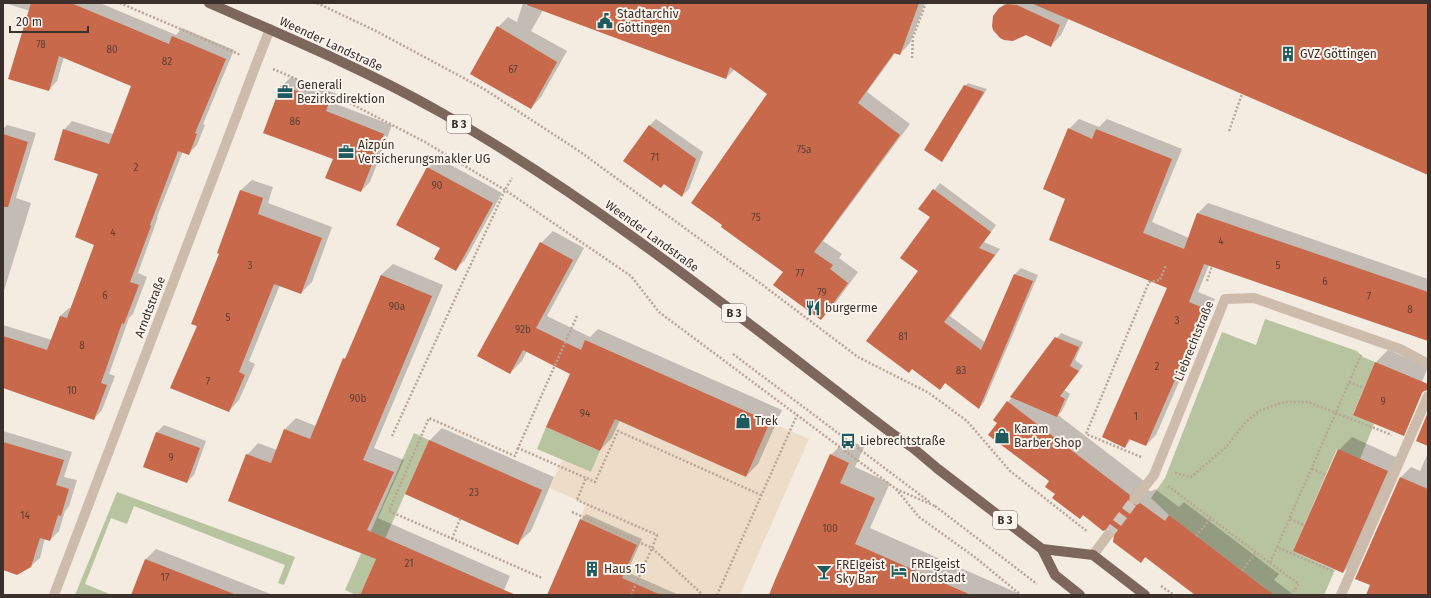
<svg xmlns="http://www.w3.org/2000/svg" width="1431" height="598" viewBox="0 0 1431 598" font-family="'Fira Sans',sans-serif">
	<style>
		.green { fill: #b8c4a0 }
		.plaza { fill: #ecdcc8 }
		.shadow { fill: #0003 }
		.building { fill: #c8694b }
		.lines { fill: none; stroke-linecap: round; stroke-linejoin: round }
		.minor-tunnel { stroke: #cfc6bd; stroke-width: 10; stroke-dasharray: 10 5; stroke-linecap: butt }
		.path { stroke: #b9a596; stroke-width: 2.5; stroke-dasharray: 2 2; stroke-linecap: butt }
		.minor { stroke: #cdbbac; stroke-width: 10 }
		.primary { stroke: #7d675c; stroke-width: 10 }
		.labels { text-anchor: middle; stroke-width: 4; stroke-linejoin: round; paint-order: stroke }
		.number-label { font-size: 10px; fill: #5e3e33 }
		.shield { fill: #fbf5ee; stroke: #756b66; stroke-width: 1 }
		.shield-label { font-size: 11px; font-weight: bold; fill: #3b302b }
		.poi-label { font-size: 12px; fill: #3b302b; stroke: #fbf5ee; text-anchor: start }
		.street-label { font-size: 12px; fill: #3b302b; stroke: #fbf5ee }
	</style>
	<rect width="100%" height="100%" fill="#f4ebe1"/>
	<g class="green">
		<polygon points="1265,319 1357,351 1363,357 1375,362 1353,414 1374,424 1360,459 1337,449 1293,551 1335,570 1324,595 1261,595 1265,588 1169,515 1151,498 1165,478 1222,332 1256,345"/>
		<polygon points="546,427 600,451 591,472 537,449"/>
		<polygon points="414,433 429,440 360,595 356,595 345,590"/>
		<polygon points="117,492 295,557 284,585 278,583 285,565 134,506 127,524 111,518 85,584 112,595 75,595"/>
	</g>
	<polygon class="plaza" points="615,419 746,477 770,422 809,439 740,595 615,595 637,545 580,519 586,504 550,488 562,460 591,472"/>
	<g class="shadow">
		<polygon points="5,3 100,3 176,35 182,28 234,50 203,124 205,125 197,145 188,154 183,151 157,217 158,217 138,273 147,277 133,314 129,318 109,374 115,376 102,410 94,419 3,384 3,325 52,340 60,316 69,308 71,308 95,244 99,173 64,130 72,121 113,134 132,86 64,57 57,81 49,90 30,11"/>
		<polygon points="523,3 925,3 910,43 900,54 896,52 867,92 910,124 823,241 842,254 839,258 858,272 831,309 821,319 784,272 768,93 735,69 726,78 543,10 531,31 567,51 541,97 531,108 498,27 508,17 517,22"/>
		<polygon points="1005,3 1428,3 1428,174 1069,18 1061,35 1051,45 999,9"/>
		<polygon points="291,77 337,94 333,103 392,125 370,182 361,191 282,86"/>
		<polygon points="968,83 987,89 945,157 942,160 965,86"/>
		<polygon points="656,119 703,152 689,189 682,196 649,126"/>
		<polygon points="1079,119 1099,127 1107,119 1182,149 1152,222 1189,238 1198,213 1208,203 1428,279 1428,339 1209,265 1198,292 1215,299 1156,435 1146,445 1132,439 1125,446 1169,287 1066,199 1069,129"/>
		<polygon points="7,125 36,133 16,198 31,203 3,294 3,129"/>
		<polygon points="438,158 502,193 465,260 455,270 441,248 428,168"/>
		<polygon points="252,180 273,187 268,203 332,227 312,282 301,293 280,285 249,361 255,364 239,400 229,411 199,325 220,253 241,190"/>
		<polygon points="940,183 996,225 984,242 1000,249 950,316 986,343 1015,274 1021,268 1038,275 984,402 979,408 946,382 940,388 919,271 931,217 920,208"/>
		<polygon points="553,231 584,248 547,316 590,337 598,329 782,410 758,464 746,476 620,420 612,438 600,450 571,373 527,351 522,361 510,373 541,243"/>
		<polygon points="393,264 443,285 374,448 404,460 378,518 510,576 502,595 362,595 378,558 247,455 258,443 277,450 285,429 296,418 316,426 344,359 348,355 381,275"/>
		<polygon points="1061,333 1083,342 1075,360 1083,366 1064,390 1070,394 1062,411 1058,415 1144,481 1145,490 1152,491 1155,489 1179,507 1184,502 1279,574 1274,580 1294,595 1196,595 1146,557 1141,561 1116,535 1112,529 1084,514 1056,494 1050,481 998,423 1008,402"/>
		<polygon points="1388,350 1428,367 1407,419 1376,362"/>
		<polygon points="164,425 206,441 194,475 187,482 144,466 157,432"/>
		<polygon points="442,428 554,477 531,531 518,543 406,494 430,440"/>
		<polygon points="3,431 72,452 64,477 77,480 69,506 65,511 59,531 50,540 45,538 40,558 31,566 3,569"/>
		<polygon points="1352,437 1400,459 1356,560 1343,572 1339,450"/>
		<polygon points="847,439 864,447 855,467 890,483 870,528 1022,595 769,595 831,455"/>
		<polygon points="1428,453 1428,595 1367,595 1371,585 1357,578 1401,477 1411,467 1420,471"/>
		<polygon points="586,514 642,539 627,572 679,595 548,595 581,520"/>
		<polygon points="156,549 273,595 132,595 146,559"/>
	</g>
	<g class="building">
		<polygon points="31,3 71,3 169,44 172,36 226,59 195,133 197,134 189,155 178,151 150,225 151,226 130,282 139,285 124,324 122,323 101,383 107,385 94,420 3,388 3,336 47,350 60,316 67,318 94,245 75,237 98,174 54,160 63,129 109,144 131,86 59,56 49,91 8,79"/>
		<polygon points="528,3 919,3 900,55 894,53 858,103 900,135 814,252 833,265 830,269 848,283 821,320 773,285 783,272 721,227 722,225 691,203 767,94 730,67 726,79 527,5"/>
		<polygon points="1031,3 1428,3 1428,175 1242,94"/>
		<polygon points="1007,4 1017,5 1060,25 1051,47 1026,35 1013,41 1004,40 1000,38 993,30 992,26 993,16 999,8"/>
		<polygon points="497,26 557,62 531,109 470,74"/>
		<polygon points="281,85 329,103 326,111 384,134 361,192 325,178 333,159 263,133"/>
		<polygon points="964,85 984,92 942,162 924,150"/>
		<polygon points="649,125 696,159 682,197 664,184 661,188 623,161"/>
		<polygon points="1068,128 1092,139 1096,129 1172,159 1143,233 1184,249 1197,213 1428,292 1428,341 1204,264 1189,302 1206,309 1146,446 1129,439 1125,448 1102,437 1167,288 1049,240 1065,199 1043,189"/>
		<polygon points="3,134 28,142 8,207 3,207"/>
		<polygon points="427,167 493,203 456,271 434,259 440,248 396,225"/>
		<polygon points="933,189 991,232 979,248 995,255 944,322 981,350 1014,274 1033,281 979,409 945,383 940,390 912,369 909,373 866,341 918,271 900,258 930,217 918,209"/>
		<polygon points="240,190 263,198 258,214 322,238 301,294 274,284 239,372 245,375 229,412 170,388 197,326 191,324 219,254 217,253"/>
		<polygon points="540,242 573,260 536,328 581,350 585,340 770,422 746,477 615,419 600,451 546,427 570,374 523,350 510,374 477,356"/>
		<polygon points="381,275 432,296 363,460 394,472 367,530 516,595 360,595 376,559 228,501 246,454 271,463 284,429 310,439 343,358 345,359"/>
		<polygon points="1055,337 1079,347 1070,366 1079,371 1060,396 1065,399 1057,417 1010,397"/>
		<polygon points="1375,362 1428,384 1428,390 1424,391 1422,393 1404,436 1353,415"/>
		<polygon points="1007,401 1130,495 1129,501 1131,504 1137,505 1140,503 1165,521 1169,515 1274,595 1195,595 1145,557 1141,563 1113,542 1114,535 1112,530 1108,529 1103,531 1083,515 1080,519 1052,498 1055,494 1045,487 1049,481 988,435 997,423 993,420"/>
		<polygon points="1428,412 1428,446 1416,441"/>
		<polygon points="156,432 200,448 187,483 143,467"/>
		<polygon points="429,440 542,490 518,545 405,494"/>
		<polygon points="3,442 64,460 56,485 69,489 61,516 58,515 50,541 40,538 31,567 17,575 3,570"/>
		<polygon points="1338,449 1388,471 1343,573 1293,551"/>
		<polygon points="830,454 849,463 840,483 875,498 855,544 971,595 769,595 775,580"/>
		<polygon points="1400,477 1428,489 1428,595 1366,595 1370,585 1355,579"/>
		<polygon points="580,519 637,545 622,578 661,595 547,595"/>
		<polygon points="145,559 234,594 234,595 131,595"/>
	</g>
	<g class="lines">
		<polyline class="minor-tunnel" points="1108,535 1135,499"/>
		<g class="path">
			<polyline points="120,3 241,55"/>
			<polyline points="317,3 376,31 484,89 579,151 756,280 858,357 929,393 967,421 1010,471 1088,532"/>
			<polyline points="912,58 913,37 926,3"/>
			<polyline points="273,69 338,97 425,142 505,190 631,276 659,312 896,489 935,506"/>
			<polyline points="1229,131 1242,94"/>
			<polyline points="1207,281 1212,266"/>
			<polyline points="577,316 518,448 586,478 577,500"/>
			<polyline points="733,354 931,503"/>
			<polyline points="1349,382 1364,388"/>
			<polyline points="392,436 505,190 512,178"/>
			<polyline points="518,448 515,456 429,418 389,511 542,578"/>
			<polyline points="1141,457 1086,434 1149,282 1160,280 1166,265"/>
			<polyline points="1312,469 1326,475"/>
			<polyline points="1175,473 1191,477 1227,446 1245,423 1259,411 1284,402 1308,402 1392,435"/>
			<polyline points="587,478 595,482 618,431 761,495"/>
			<polyline points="1168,486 1270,563 1277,547"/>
			<polyline points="896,489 919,517 976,558 1021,595"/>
			<polyline points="935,506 1037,584"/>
			<polyline points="572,512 652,548 657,535 577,500"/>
			<polyline points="1290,519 1304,525"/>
			<polyline points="1196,536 1211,518"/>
			<polyline points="452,539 460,519"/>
			<polyline points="1270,563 1299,584 1291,595"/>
			<polyline points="1242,571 1256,552"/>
			<polyline points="1332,571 1277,547 1361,355"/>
			<polyline points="1161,586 1174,595"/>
			<polyline points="631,595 652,548 703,595"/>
			<polyline points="717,595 797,415"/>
		</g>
		<g class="minor">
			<polyline points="1135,499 1154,475 1225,299 1254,298 1400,349 1428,364"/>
			<polyline points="1093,555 1108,535"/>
			<polyline points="54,595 257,62 270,29"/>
			<polyline points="1341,595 1428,396"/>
		</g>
		<g class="primary">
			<path d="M 209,3 C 287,37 366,70 440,112 C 601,203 744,321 890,432 L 913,448 L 938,469 L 1042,549 L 1055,575 L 1080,595"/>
			<polyline points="1042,549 1093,555 1145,595"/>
		</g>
	</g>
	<defs>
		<symbol id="civic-bare" viewBox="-9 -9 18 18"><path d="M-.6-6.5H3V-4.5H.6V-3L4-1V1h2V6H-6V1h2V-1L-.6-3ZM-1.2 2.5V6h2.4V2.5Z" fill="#1f5a5e" stroke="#fbf5ee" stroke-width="2.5" paint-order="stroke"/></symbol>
		<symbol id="building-bare" viewBox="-9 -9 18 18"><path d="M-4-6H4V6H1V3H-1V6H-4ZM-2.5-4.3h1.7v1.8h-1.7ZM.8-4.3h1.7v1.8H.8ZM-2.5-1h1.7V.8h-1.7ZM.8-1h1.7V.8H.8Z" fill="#1f5a5e" stroke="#fbf5ee" stroke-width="2.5" paint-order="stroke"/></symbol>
		<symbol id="office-bare" viewBox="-9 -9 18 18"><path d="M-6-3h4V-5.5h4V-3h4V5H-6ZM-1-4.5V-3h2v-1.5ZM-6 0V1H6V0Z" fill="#1f5a5e" stroke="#fbf5ee" stroke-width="2.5" paint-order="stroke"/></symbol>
		<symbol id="restaurant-bare" viewBox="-9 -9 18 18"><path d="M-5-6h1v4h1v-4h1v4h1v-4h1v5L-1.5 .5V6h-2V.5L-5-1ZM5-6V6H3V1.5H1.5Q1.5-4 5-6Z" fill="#1f5a5e" stroke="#fbf5ee" stroke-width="2.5" paint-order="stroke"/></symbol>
		<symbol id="shop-bare" viewBox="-9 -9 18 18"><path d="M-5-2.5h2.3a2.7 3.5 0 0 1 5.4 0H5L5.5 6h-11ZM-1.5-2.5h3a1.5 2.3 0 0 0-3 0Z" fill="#1f5a5e" stroke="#fbf5ee" stroke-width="2.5" paint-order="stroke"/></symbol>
		<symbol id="bus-bare" viewBox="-9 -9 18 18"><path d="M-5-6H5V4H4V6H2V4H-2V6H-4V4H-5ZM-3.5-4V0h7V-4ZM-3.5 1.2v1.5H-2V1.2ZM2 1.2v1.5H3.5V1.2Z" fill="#1f5a5e" stroke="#fbf5ee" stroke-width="2.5" paint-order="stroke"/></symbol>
		<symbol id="hotel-bare" viewBox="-9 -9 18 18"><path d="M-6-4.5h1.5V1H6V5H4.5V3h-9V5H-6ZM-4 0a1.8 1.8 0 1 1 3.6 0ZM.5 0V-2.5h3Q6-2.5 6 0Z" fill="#1f5a5e" stroke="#fbf5ee" stroke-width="2.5" paint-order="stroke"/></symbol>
		<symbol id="bar-bare" viewBox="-9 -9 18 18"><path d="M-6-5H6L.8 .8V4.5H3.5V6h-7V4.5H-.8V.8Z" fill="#1f5a5e" stroke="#fbf5ee" stroke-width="2.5" paint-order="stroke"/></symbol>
	</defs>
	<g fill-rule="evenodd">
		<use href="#civic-bare" x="594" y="10" width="22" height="22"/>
		<use href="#building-bare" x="1277" y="43" width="22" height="22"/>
		<use href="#office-bare" x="274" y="81" width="22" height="22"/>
		<use href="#office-bare" x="335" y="141" width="22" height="22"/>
		<use href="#restaurant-bare" x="802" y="297" width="22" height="22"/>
		<use href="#shop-bare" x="732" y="410" width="22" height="22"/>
		<use href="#shop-bare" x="991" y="425" width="22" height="22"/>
		<use href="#bus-bare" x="837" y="430" width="22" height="22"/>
		<use href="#building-bare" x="581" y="558" width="22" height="22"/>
		<use href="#hotel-bare" x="888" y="560" width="22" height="22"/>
		<use href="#bar-bare" x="813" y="561" width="22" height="22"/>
	</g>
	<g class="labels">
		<g class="number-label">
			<text x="41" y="48">78</text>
			<text x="112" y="53">80</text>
			<text x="167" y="65">82</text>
			<text x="513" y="73">67</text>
			<text x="295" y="125">86</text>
			<text x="804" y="153">75a</text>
			<text x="655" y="161">71</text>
			<text x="136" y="171">2</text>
			<text x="437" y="189">90</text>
			<text x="756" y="221">75</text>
			<text x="113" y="236">4</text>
			<text x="1221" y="245">4</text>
			<text x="250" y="269">3</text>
			<text x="1278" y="269">5</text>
			<text x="800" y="277">77</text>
			<text x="1325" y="285">6</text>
			<text x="822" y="296">79</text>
			<text x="105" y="299">6</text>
			<text x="1369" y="300">7</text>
			<text x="397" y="310">90a</text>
			<text x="1410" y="313">8</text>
			<text x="228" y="321">5</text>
			<text x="1177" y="324">3</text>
			<text x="523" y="333">92b</text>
			<text x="903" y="340">81</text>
			<text x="82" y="349">8</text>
			<text x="1157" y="370">2</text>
			<text x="961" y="374">83</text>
			<text x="208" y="385">7</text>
			<text x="72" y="394">10</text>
			<text x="358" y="402">90b</text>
			<text x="1383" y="405">9</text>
			<text x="585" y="417">94</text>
			<text x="1136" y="420">1</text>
			<text x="171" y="461">9</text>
			<text x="474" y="496">23</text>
			<text x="25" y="519">14</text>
			<text x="830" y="532">100</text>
			<text x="409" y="567">21</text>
			<text x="165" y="581">17</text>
		</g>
		<g class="shield">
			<rect x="447" y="115" width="24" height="18" rx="3"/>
			<rect x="722" y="304" width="24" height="18" rx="3"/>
			<rect x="993" y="511" width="24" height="18" rx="3"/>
		</g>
		<g class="shield-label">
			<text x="459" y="128">B 3</text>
			<text x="734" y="317">B 3</text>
			<text x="1005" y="524">B 3</text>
		</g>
		<g class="poi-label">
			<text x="617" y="18">Stadtarchiv<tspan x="617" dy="14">Göttingen</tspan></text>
			<text x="1300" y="58">GVZ Göttingen</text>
			<text x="297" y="89">Generali<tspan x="297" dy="14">Bezirksdirektion</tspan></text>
			<text x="358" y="149">Aizpún<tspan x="358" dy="14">Versicherungsmakler UG</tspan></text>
			<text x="825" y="312">burgerme</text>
			<text x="755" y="425">Trek</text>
			<text x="1014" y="433">Karam<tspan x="1014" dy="14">Barber Shop</tspan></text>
			<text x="860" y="445">Liebrechtstraße</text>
			<text x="911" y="568">FREIgeist<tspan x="911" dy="14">Nordstadt</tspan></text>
			<text x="836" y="569">FREIgeist<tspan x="836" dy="14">Sky Bar</tspan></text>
			<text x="604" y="573">Haus 15</text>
		</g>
		<g class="street-label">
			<text transform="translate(331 44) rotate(25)" y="4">Weender Landstraße</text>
			<text transform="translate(652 236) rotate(36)" y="4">Weender Landstraße</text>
			<text transform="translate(150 307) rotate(-69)" y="4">Arndtstraße</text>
			<text transform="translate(1194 341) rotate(-68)" y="4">Liebrechtstraße</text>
		</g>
	</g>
	<rect width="1431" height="598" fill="none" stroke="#3b302b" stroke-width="8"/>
	<path d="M10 26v6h78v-6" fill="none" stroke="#3b302b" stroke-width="2"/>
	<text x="16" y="26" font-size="12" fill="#3b302b" stroke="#fbf5ee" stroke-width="3" paint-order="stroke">20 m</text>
</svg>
